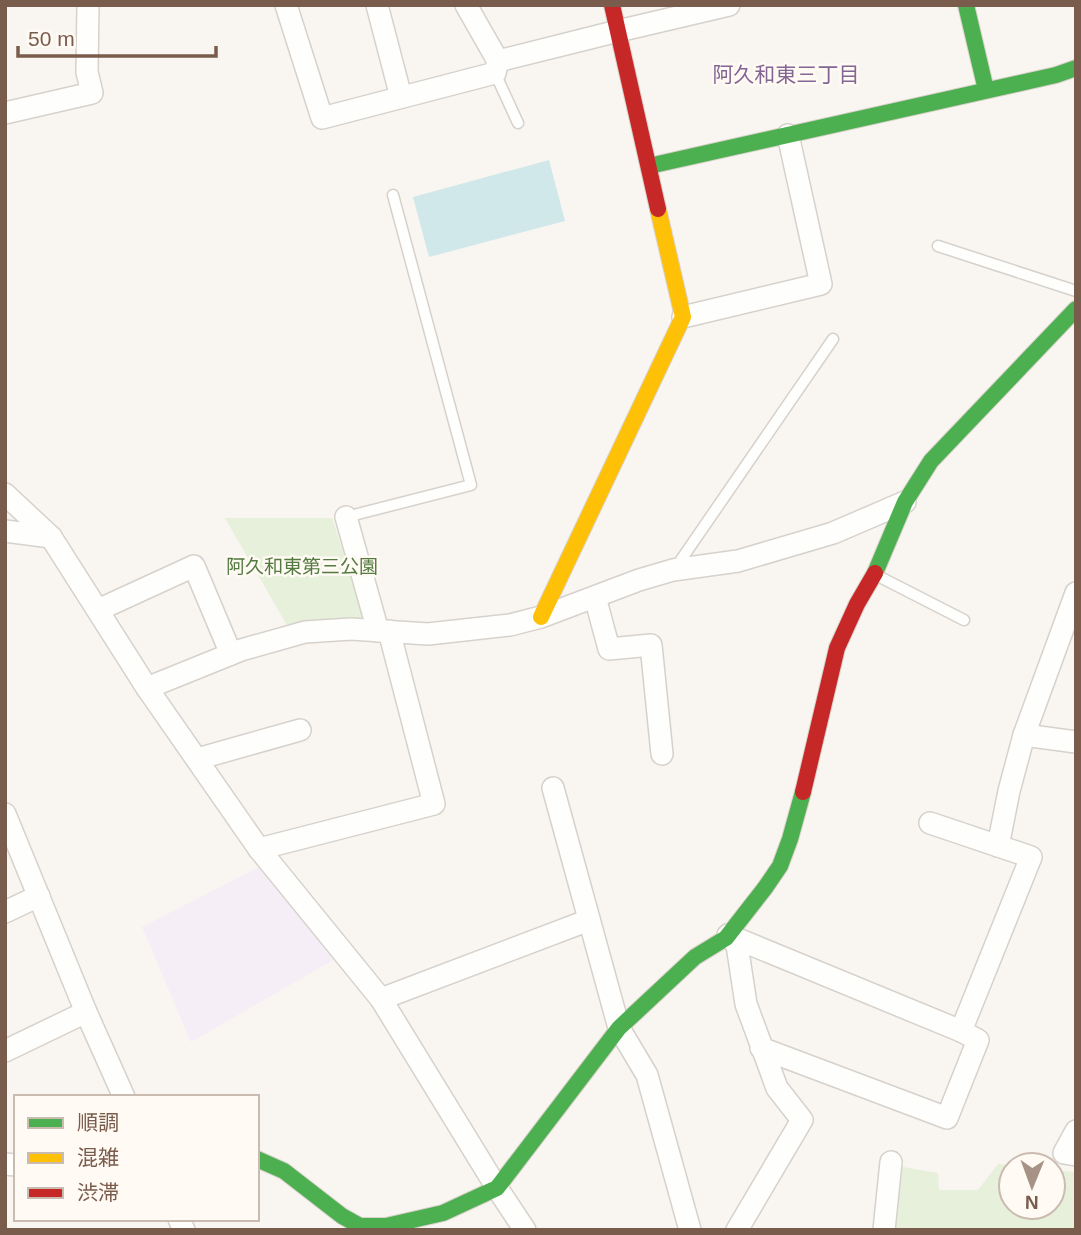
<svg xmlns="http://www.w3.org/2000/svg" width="1081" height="1235" viewBox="0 0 1081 1235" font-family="Arial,'Noto Sans JP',sans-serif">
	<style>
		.education { fill: #f6eef6 }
		.green { fill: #e7f0db }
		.water { fill: #d0e8ea }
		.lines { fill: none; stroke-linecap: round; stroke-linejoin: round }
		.lane-casing { stroke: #d7d1cb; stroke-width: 13 }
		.street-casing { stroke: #d7d1cb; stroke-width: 24 }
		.fast-casing { stroke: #d9d2cb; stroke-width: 18 }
		.slow-casing { stroke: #d9d2cb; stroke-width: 18 }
		.jam-casing { stroke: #d9d2cb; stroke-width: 18 }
		.lane { stroke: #fefefd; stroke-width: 10 }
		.street { stroke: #fefefd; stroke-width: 21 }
		.fast { stroke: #4caf50; stroke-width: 16 }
		.slow { stroke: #ffc107; stroke-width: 16 }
		.jam { stroke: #c62828; stroke-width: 16 }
		.labels { text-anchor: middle; stroke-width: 5; stroke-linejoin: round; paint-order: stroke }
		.park-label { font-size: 19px; fill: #537a41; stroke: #fffaf3 }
		.neighbourhood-label { font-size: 21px; fill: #846695; stroke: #fffaf3 }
	</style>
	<rect width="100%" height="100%" fill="#f9f5f0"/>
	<polygon class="education" points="263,865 337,958 191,1042 142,927"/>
	<g class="green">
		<polygon points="225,518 332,518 366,620 288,627"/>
		<polygon points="998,1164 1011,1165 1011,1207 1053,1207 1053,1170 1076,1172 1076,1230 890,1230 897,1166 938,1173 939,1190 978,1190"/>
	</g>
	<polygon class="water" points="549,160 565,221 429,257 413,197"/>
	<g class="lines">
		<defs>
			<g id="lane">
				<polyline points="495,73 518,123"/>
				<polyline points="938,246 1076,291"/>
				<polyline points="346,517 471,485 393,195"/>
				<polyline points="674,570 833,339"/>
				<polyline points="876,575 964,620"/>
			</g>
			<g id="street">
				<polyline points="286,5 322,118 495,73 498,61 618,31 729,5"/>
				<polyline points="377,5 401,97"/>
				<polyline points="466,5 498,61"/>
				<polyline points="5,113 92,93 87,72 88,5"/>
				<polyline points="683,317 821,284 788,135"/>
				<polyline points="5,494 51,537 147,688 259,849 381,999 497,1188 525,1230"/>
				<polyline points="346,517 378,631"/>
				<polyline points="5,531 51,537"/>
				<polyline points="595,597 609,649 651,645 662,754"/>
				<polyline points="98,610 194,566 231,654"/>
				<polyline points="147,688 241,650 305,632 351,629 428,634 510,625 541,617 639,580 673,570 738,561 833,533 905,502"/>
				<polyline points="1024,735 1076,742"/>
				<polyline points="197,759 300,730"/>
				<polyline points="553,788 619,1028 647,1075 690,1230"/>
				<polyline points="5,814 86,1012 124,1097"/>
				<polyline points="930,823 1031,857 961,1031"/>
				<polyline points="998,846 1009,791 1024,735 1076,593"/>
				<polyline points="259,849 434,804 389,631"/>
				<polyline points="5,912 39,896"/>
				<polyline points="381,999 589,920"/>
				<polyline points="5,1051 86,1012"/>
				<polyline points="1076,1131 1064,1153 1076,1155"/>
				<polyline points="5,1164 16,1165"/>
				<polyline points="179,1219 184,1230"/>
				<polyline points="737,1230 802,1120 777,1088 746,1004 737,945 728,935 961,1031 978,1040 947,1118 761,1048"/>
				<polyline points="884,1230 891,1162"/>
			</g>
			<g id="fast">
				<polyline points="966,5 986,90"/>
				<polyline points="649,166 1056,75 1076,68"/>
				<polyline points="875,573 905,502 931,461 1076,309"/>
				<polyline points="257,1159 284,1171 342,1216 360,1226 386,1226 443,1213 497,1188 619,1028 695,957 726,938 765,888 780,866 790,839 803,792"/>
			</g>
			<polyline id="slow" points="541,617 683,317 658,209"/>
			<g id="jam">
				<polyline points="612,5 658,209"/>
				<polyline points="803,792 837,648 857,604 875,573"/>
			</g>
		</defs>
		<use href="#lane" class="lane-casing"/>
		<use href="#street" class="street-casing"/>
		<use href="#fast" class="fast-casing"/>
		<use href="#slow" class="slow-casing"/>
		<use href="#jam" class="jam-casing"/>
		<use href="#lane" class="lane"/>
		<use href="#street" class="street"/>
		<use href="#fast" class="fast"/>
		<use href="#slow" class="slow"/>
		<use href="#jam" class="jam"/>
	</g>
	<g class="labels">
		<g class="park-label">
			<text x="302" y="573">阿久和東第三公園</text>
		</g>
		<g class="neighbourhood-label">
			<text x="786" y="82">阿久和東三丁目</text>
		</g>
	</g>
	<rect width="1081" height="1235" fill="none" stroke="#7a5c4d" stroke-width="14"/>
	<rect x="14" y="1095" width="245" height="126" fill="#fffaf3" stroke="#cabbb1" stroke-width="2"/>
	<rect x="28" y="1118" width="35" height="10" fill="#4caf50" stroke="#cabbb1" stroke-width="2"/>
	<text x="77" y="1130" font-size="21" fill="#7a5c4d">順調</text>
	<rect x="28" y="1153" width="35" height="10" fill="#ffc107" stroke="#cabbb1" stroke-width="2"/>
	<text x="77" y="1165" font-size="21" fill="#7a5c4d">混雑</text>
	<rect x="28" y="1188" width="35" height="10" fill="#c62828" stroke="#cabbb1" stroke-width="2"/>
	<text x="77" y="1200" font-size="21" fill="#7a5c4d">渋滞</text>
	<g transform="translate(1032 1186) rotate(181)"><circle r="33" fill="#fffaf3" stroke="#cabbb1" stroke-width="2"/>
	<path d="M0-5L12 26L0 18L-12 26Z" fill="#a69286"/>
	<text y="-10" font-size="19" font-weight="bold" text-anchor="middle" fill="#7a5c4d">N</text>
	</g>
	<path d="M18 46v10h198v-10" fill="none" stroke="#7a5c4d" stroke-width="3.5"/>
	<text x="28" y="46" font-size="21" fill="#7a5c4d" stroke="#fffaf3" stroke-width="5" paint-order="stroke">50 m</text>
</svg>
